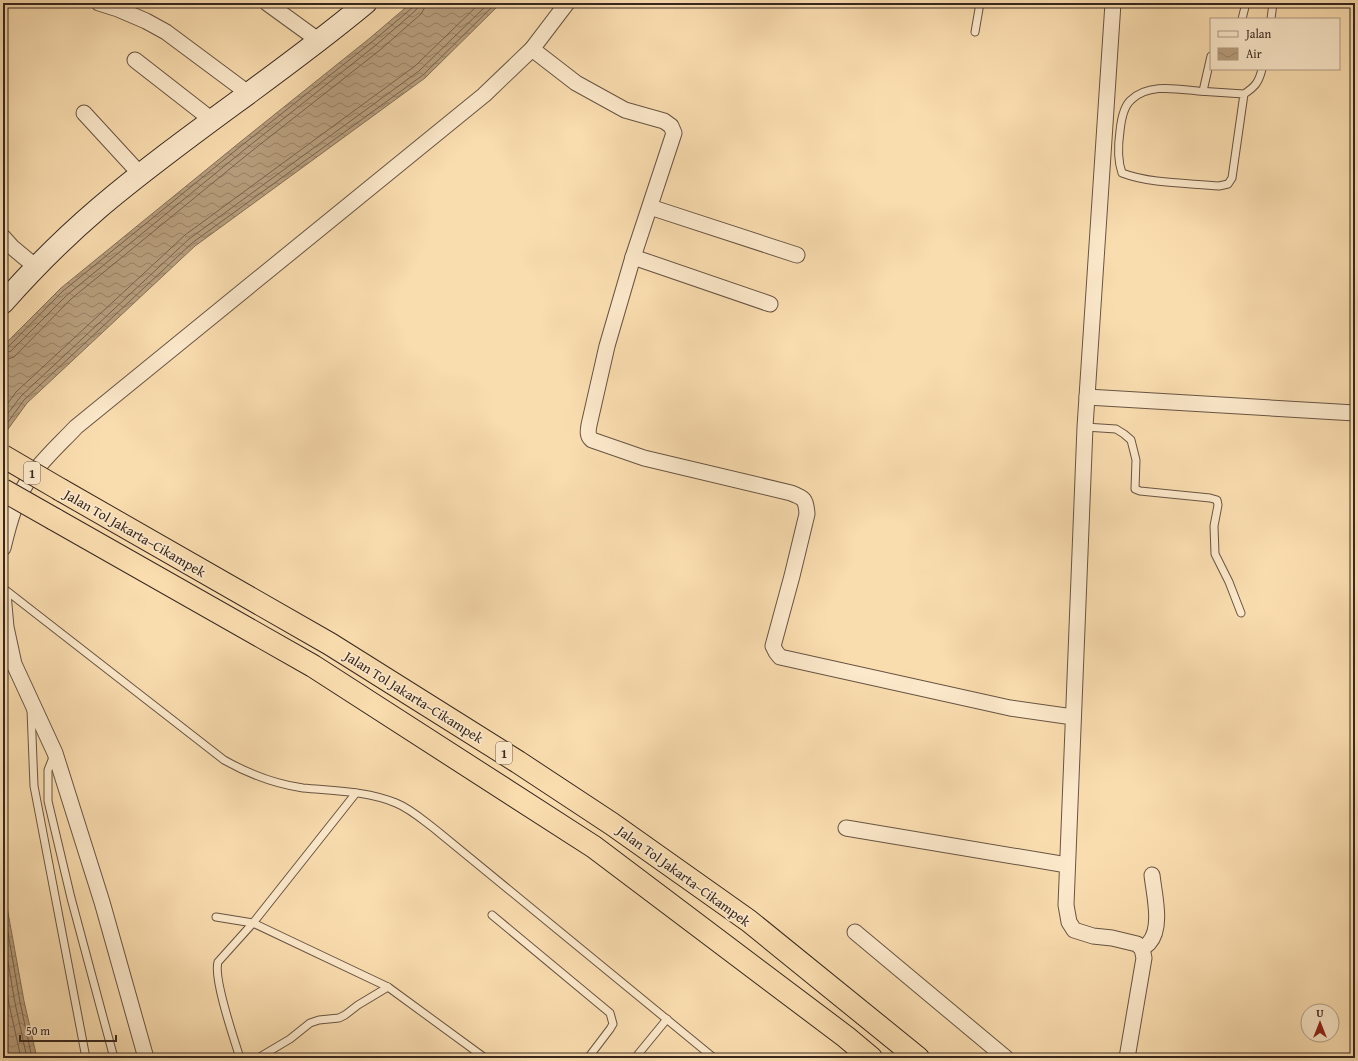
<svg xmlns="http://www.w3.org/2000/svg" width="1358" height="1061" viewBox="0 0 1358 1061" font-family="'Gentium Book Plus',serif">
	<style>
		.water { fill: url(#water-waves); stroke: #856f58 }
		.lines { fill: none; stroke-linecap: round; stroke-linejoin: round }
		.shore { stroke: #78634e; stroke-width: 1 }
		.lane-casing { stroke: #685443; stroke-width: 9 }
		.street-casing { stroke: #685443; stroke-width: 17 }
		.secondary-casing { stroke: #38271f; stroke-width: 23 }
		.highway-casing { stroke: #38271f; stroke-width: 24 }
		.lane { stroke: #fce9cb; stroke-width: 7 }
		.street { stroke: #fce9cb; stroke-width: 15 }
		.secondary { stroke: #fce9cb; stroke-width: 21 }
		.highway { stroke: #faddaf; stroke-width: 22 }
		.highway-bridge-casing { stroke: #38271f; stroke-width: 24; stroke-linecap: butt }
		.highway-bridge { stroke: #faddaf; stroke-width: 22 }
		.labels { text-anchor: middle; stroke-width: 3.5; stroke-linejoin: round; paint-order: stroke }
		.shield { fill: #fce9cb; stroke: #736153; stroke-width: 1 }
		.shield-label { font-size: 13px; font-weight: bold; fill: #38271f }
		.street-label { font-size: 14px; fill: #38271f; stroke: #fce9cb }
	</style>
	<defs>
		<pattern id="water-waves" width="16" height="10" patternUnits="userSpaceOnUse"><rect width="16" height="10" fill="#b89f7e"/><path d="M0 5q4-4 8 0t8 0" fill="none" stroke="#978267"/></pattern>
	</defs>
	<rect width="100%" height="100%" fill="#faddaf"/>
	<filter id="stains"><feTurbulence type="fractalNoise" baseFrequency=".005" numOctaves="4"/><feColorMatrix values="0 0 0 0 .2 0 0 0 0 .09 0 0 0 0 .02 0 0 0 .5 -.17"/></filter>
	<radialGradient id="worn" r=".72"><stop offset=".6" stop-color="#630" stop-opacity="0"/><stop offset="1" stop-color="#630" stop-opacity=".3"/></radialGradient>
	<g class="water">
		<polygon points="411,3 501,3 425,78 195,246 27,403 3,436 3,346 61,288 239,143 370,38"/>
		<polygon points="3,885 24,1001 37,1058 3,1058"/>
	</g>
	<g class="lines">
		<g class="shore">
			<polyline points="3,349 7,348 63,291 241,146 373,41 412,8 413,3"/>
			<polyline points="3,354 11,351 67,295 244,150 376,45 415,11 418,7 418,3"/>
			<polyline points="3,360 8,359 14,357 71,299 248,154 380,50 421,14 424,9 424,3"/>
			<polyline points="3,410 16,392 185,235 415,66 480,3"/>
			<polyline points="3,420 21,396 189,239 419,71 489,3"/>
			<polyline points="3,429 24,400 192,243 423,75 496,3"/>
			<polyline points="3,904 20,1002 32,1058"/>
			<polyline points="3,933 15,1003 27,1058"/>
			<polyline points="3,968 9,1004 21,1058"/>
		</g>
		<defs>
			<g id="lane">
				<polyline points="1242,19 1246,3"/>
				<polyline points="1271,19 1273,3"/>
				<polyline points="975,32 980,3"/>
				<polyline points="1203,91 1211,56"/>
				<path d="M 1244,94 L 1232,178 L 1228,184 L 1219,186 C 1189,183 1151,184 1122,173 C 1117,159 1118,145 1120,131 C 1121,121 1123,107 1131,100 C 1148,83 1177,89 1198,91 C 1214,92 1229,93 1244,94 C 1255,87 1259,82 1262,69"/>
				<polyline points="1085,427 1116,429 1124,434 1131,440 1136,460 1135,489 1140,491 1210,498 1217,500 1218,505 1214,526 1215,554 1229,582 1241,613"/>
				<path d="M 3,588 L 224,760 C 249,774 275,784 303,788 C 335,791 367,791 396,803 C 411,809 424,821 436,830 L 714,1058"/>
				<polyline points="31,710 34,786 86,1058"/>
				<polyline points="54,755 48,770 48,801 71,898 114,1058"/>
				<polyline points="492,915 610,1013 613,1024 610,1029 588,1058"/>
				<polyline points="216,917 253,923 388,987 485,1058"/>
				<path d="M 240,1058 C 234,1039 213,978 218,962 L 253,923 L 356,793"/>
				<polyline points="258,1058 290,1039 310,1023 319,1020 339,1018 345,1015 358,1005 388,987"/>
				<polyline points="635,1058 667,1019"/>
			</g>
			<g id="street">
				<polyline points="99,3 118,9 146,21 166,32 248,93"/>
				<polyline points="267,3 318,40"/>
				<polyline points="1113,3 1085,427 1066,905 1069,922 1074,930 1093,936 1112,938 1137,944 1142,949 1144,958 1127,1058"/>
				<path d="M 532,49 L 576,83 L 625,110 L 664,121 L 671,126 L 674,133 L 633,257 L 607,346 L 589,425 C 588,431 587,436 592,440 L 644,458 L 791,493 C 804,498 806,499 807,514 L 792,576 L 773,646 L 776,652 L 780,657 L 1010,708 L 1073,717"/>
				<polyline points="135,60 212,120"/>
				<polyline points="84,113 141,175"/>
				<polyline points="650,207 797,255"/>
				<polyline points="3,237 12,247 36,267"/>
				<polyline points="633,257 770,304"/>
				<polyline points="1087,397 1355,413"/>
				<path d="M 3,548 C 9,523 16,496 32,475 C 45,457 61,443 76,427 L 484,95 L 532,49 L 567,3"/>
				<polyline points="3,594 6,627 14,664 55,753 102,902 146,1058"/>
				<polyline points="846,828 1067,865"/>
				<polyline points="855,932 1006,1058"/>
				<path d="M 1142,949 C 1144,947 1147,945 1149,943 C 1163,928 1154,894 1152,875"/>
			</g>
			<path id="secondary" d="M 3,303 C 33,269 65,237 99,208 C 185,135 280,75 366,3"/>
			<g id="highway">
				<polyline points="61,490 330,644 518,762 612,824 749,921 918,1058"/>
				<polyline points="54,519 313,666 594,847 846,1037 871,1058"/>
			</g>
		</defs>
		<use href="#lane" class="lane-casing"/>
		<use href="#street" class="street-casing"/>
		<use href="#secondary" class="secondary-casing"/>
		<use href="#highway" class="highway-casing"/>
		<use href="#lane" class="lane"/>
		<use href="#street" class="street"/>
		<use href="#secondary" class="secondary"/>
		<use href="#highway" class="highway"/>
		<defs>
			<g id="highway-bridge">
				<polyline points="3,456 61,490"/>
				<polyline points="3,490 54,519"/>
			</g>
		</defs>
		<use href="#highway-bridge" class="highway-bridge-casing"/>
		<use href="#highway-bridge" class="highway-bridge"/>
	</g>
	<g class="labels">
		<g class="shield">
			<rect x="24" y="462" width="16" height="22" rx="3"/>
			<rect x="496" y="742" width="16" height="22" rx="3"/>
		</g>
		<g class="shield-label">
			<text x="32" y="478">1</text>
			<text x="504" y="758">1</text>
		</g>
		<g class="street-label">
			<text transform="translate(135 533) rotate(30)" y="5">Jalan Tol Jakarta–Cikampek</text>
			<text transform="translate(414 697) rotate(32)" y="5">Jalan Tol Jakarta–Cikampek</text>
			<text transform="translate(684 876) rotate(36)" y="5">Jalan Tol Jakarta–Cikampek</text>
		</g>
	</g>
	<rect width="1358" height="1061" fill="none" stroke="#faddaf" stroke-width="16"/>
	<rect x="4" y="4" width="1350" height="1053" fill="none" stroke="#38271f" stroke-width="2"/>
	<rect x="8" y="8" width="1342" height="1045" fill="none" stroke="#38271f"/>
	<rect x="1210" y="18" width="130" height="52" fill="#fce9cb" stroke="#ae9b86"/>
	<rect x="1218" y="31" width="20" height="6" fill="#fce9cb" stroke="#ae9b86"/>
	<text x="1246" y="38" font-size="12" fill="#38271f">Jalan</text>
	<rect x="1218" y="48" width="20" height="12" fill="url(#water-waves)" stroke="#ae9b86"/>
	<text x="1246" y="58" font-size="12" fill="#38271f">Air</text>
	<g transform="translate(1320 1023)"><circle r="19" fill="#fce9cb" stroke="#ae9b86"/>
	<path d="M0-3L7 15L0 10L-7 15Z" fill="#8f2418"/>
	<text y="-6" font-size="11" font-weight="bold" text-anchor="middle" fill="#38271f">U</text>
	</g>
	<path d="M20 1035v6h96v-6" fill="none" stroke="#38271f" stroke-width="2"/>
	<text x="26" y="1035" font-size="12" fill="#38271f" stroke="#fce9cb" stroke-width="3" paint-order="stroke">50 m</text>
	<rect width="100%" height="100%" filter="url(#stains)"/>
	<rect width="100%" height="100%" fill="url(#worn)"/>
</svg>
